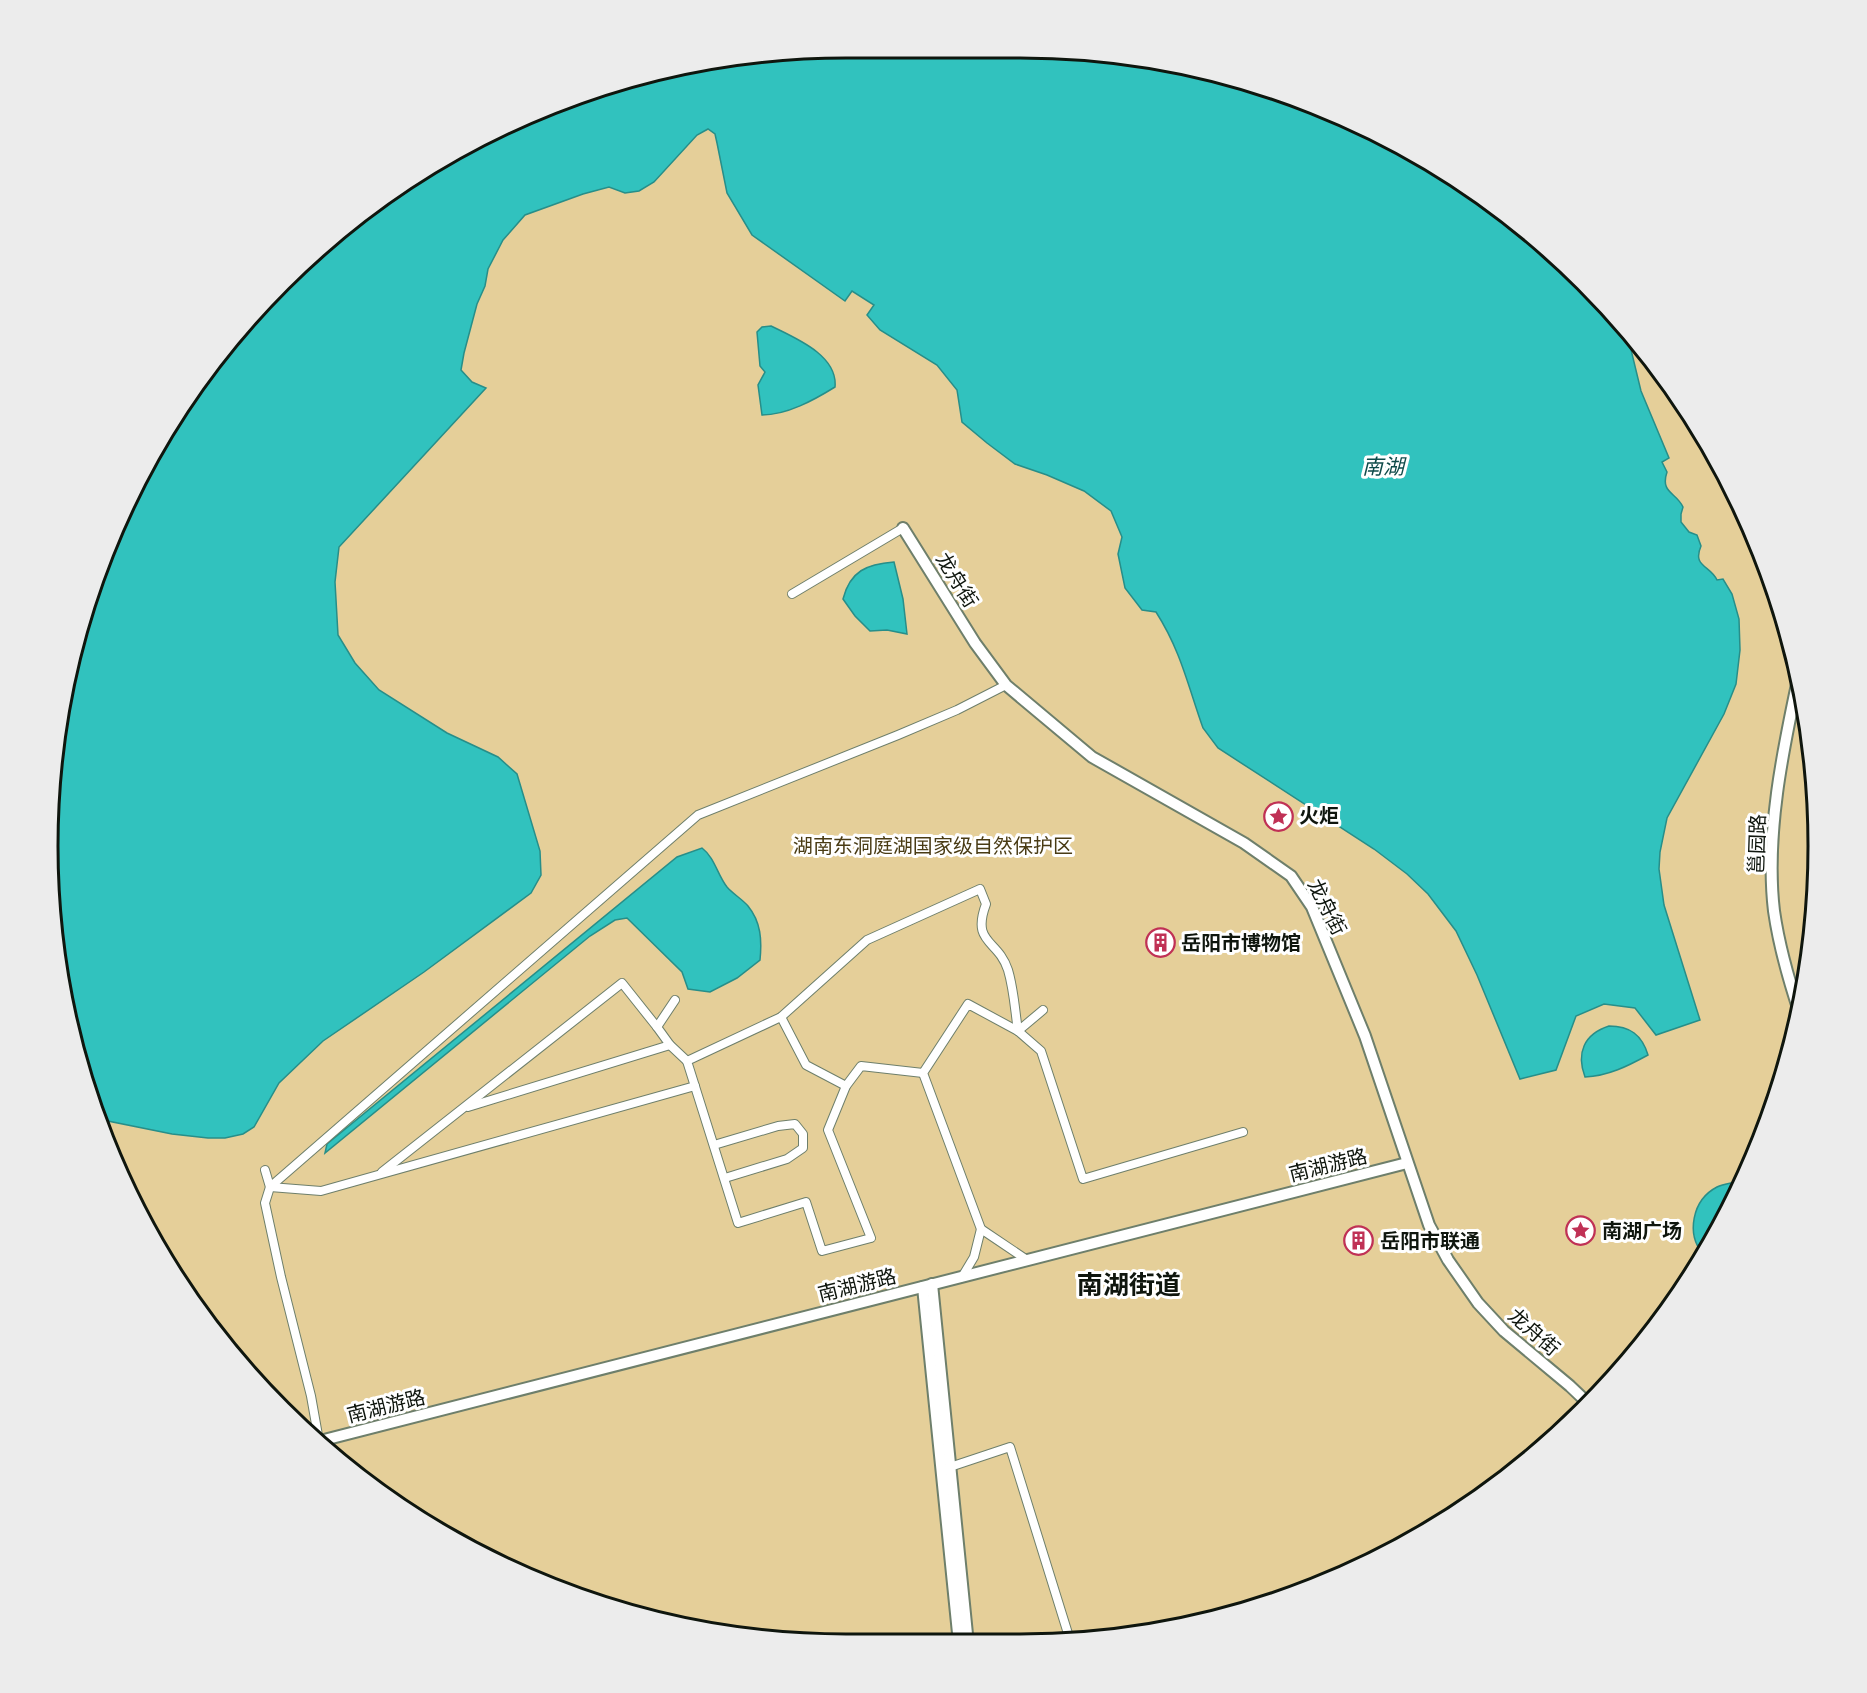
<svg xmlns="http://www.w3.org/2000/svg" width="1867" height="1693" viewBox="0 0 1867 1693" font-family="'Sofia Sans Condensed','Noto Sans SC',sans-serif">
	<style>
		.green { fill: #e5cf99 }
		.water { fill: #31c2be; stroke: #278e89; stroke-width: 1.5 }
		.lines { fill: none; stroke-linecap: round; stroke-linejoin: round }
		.street-casing { stroke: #6e7f6b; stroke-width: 10 }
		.secondary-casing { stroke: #6e7f6b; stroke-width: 14 }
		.street { stroke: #fff; stroke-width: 8 }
		.secondary { stroke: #fff; stroke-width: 10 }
		.labels { text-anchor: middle; stroke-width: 6; stroke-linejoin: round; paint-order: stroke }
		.street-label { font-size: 20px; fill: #0f160e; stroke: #fff }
		.poi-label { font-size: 20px; font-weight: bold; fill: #0f160e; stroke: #fff; text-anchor: start }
		.park-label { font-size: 20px; fill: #493b14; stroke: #fff }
		.water-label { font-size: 21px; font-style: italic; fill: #0f4b4a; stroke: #fff }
		.district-label { font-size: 26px; font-weight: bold; fill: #0f160e; stroke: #fff }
		.rim { fill: none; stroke: #0f160e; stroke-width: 3 }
	</style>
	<rect width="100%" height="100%" fill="#d7ead3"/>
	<polygon class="green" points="846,48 1072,50 1177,63 1326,109 1464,183 1585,282 1685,403 1758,541 1804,690 1819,846 1804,1002 1758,1152 1685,1290 1585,1411 1464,1510 1326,1584 1177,1630 1021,1645 743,1638 590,1603 448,1538 320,1447 213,1332 130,1199 63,1003 48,846 75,640 131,493 213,360 360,213 494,130 690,63"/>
	<g class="water">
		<path d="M 846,48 L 1072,50 L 1177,63 L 1326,109 L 1464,183 L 1585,282 L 1627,333 L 1641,391 L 1669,458 L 1662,462 L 1667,472 C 1660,493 1676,492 1683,507 L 1681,514 L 1681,522 L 1689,532 L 1697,535 L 1701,546 C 1692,567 1710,565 1717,580 L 1723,579 L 1732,594 L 1739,619 L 1740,650 L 1736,684 L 1724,714 L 1667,818 L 1660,852 L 1659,869 L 1664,905 L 1700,1020 L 1656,1035 L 1635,1008 L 1604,1004 L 1576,1016 L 1556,1070 L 1520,1079 L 1477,975 L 1456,931 L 1428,894 L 1407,874 L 1374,849 L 1218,748 L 1203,728 C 1188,686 1181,651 1156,612 L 1142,610 L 1125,588 L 1118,554 L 1122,537 L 1111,511 L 1084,491 L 1047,475 L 1015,464 L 987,443 L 962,422 L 957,390 L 937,365 L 880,330 L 867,315 L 874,305 L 852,291 L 845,301 L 752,235 L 727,193 L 717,143 L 715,134 L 708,129 L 697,135 L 654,182 L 639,191 L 625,193 L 609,187 L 583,194 L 525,215 L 503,240 L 488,269 L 485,286 L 477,304 L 464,353 L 461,370 L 472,382 L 486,388 L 339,547 L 335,582 L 338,635 L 355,663 L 379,690 L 447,733 L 498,757 L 517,774 L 540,851 L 541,875 L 531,893 L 424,972 L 323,1041 L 279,1083 L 254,1127 L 243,1134 L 225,1138 L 208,1138 L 172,1134 L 103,1120 L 63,1003 L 48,846 L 75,640 L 131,493 L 213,360 L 360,213 L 494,130 L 690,63 Z"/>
		<path d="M 771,326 C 795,338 838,355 835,387 C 814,400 787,415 762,415 L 758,385 L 765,372 L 760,366 L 757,332 L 762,327 Z"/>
		<path d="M 894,562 L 903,599 L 907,634 L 887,630 L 870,631 L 855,616 L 843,599 C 850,571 867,564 894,562 Z"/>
		<path d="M 702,848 C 715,858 717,874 727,887 C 733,894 742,899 748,906 C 761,922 762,940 760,960 L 737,978 L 710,992 L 688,989 L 682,972 L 627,918 L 615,920 L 590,936 L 325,1153 L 327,1144 L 677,857 Z"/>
		<path d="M 1609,1026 C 1630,1026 1642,1035 1648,1055 C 1628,1066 1608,1076 1585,1077 C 1576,1053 1584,1034 1609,1026 Z"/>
		<path d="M 1731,1183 L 1742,1183 L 1703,1254 C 1686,1234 1692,1200 1717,1187 C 1721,1185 1726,1184 1731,1183 Z"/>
	</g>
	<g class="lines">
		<defs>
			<g id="street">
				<polyline points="792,594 903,528"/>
				<polyline points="675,1000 657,1027 670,1045 687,1061"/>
				<polyline points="781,1017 806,1065 846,1086"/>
				<polyline points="1018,1031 1043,1010"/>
				<path d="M 923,1073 L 861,1066 L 846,1086 L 828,1130 L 871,1238 L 822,1251 L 806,1202 L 738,1223 L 687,1061 L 781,1017 L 867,940 L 980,889 L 986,904 C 971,944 998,939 1008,970 C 1014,990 1015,1011 1018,1031"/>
				<polyline points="468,1107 670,1045"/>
				<polyline points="714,1145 778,1126 795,1124 803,1134 803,1148 787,1159 725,1178"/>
				<polyline points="265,1170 270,1187 321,1191 695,1086"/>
				<polyline points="382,1172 622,983 657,1027"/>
				<polyline points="981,1229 923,1073 968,1004 1018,1031 1041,1051 1083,1179 1243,1132"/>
				<polyline points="962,1277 974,1257 981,1229 1027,1260"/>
				<polyline points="319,1441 311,1396 281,1277 265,1203 270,1187 698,815 898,735 957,710 1006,685"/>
				<polyline points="950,1467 1010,1447 1070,1640"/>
			</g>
			<g id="secondary">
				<polyline points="903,528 975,643 1006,685 1092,757 1244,843 1291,876 1312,907 1365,1036 1429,1225 1448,1260 1478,1303 1504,1331 1570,1386 1590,1405"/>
				<path d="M 1799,675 C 1783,749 1765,835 1774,911 C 1779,946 1789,981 1800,1014"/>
				<polyline points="932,1284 968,1644"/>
				<polyline points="923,1287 959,1643"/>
				<polyline points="316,1442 1407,1163"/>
			</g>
		</defs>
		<use href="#street" class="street-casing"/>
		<use href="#secondary" class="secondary-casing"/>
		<use href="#street" class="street"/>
		<use href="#secondary" class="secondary"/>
	</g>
	<defs>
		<symbol id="sight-ring" viewBox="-11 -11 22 22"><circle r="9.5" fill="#fff" stroke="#c03155" stroke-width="1.5"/><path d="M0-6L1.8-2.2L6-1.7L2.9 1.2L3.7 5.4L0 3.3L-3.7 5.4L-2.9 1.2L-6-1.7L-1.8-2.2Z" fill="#c03155"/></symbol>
		<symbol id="building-ring" viewBox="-11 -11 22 22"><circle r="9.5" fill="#fff" stroke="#c03155" stroke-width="1.5"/><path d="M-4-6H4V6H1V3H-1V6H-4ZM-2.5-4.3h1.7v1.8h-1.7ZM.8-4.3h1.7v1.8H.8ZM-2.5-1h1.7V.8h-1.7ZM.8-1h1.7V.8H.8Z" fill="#c03155"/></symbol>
	</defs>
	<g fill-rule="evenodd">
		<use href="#sight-ring" x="1262" y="800" width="33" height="33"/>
		<use href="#building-ring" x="1144" y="926" width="33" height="33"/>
		<use href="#sight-ring" x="1564" y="1214" width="33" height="33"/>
		<use href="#building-ring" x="1342" y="1224" width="33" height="33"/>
	</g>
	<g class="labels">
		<g class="street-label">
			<text transform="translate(957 580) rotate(58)" y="7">龙舟街</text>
			<text transform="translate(1757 844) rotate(-88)" y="7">邕园路</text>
			<text transform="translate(1327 907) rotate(63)" y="7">龙舟街</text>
			<text transform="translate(1328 1165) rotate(-14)" y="7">南湖游路</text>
			<text transform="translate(857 1285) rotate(-14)" y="7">南湖游路</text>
			<text transform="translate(1534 1332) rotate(41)" y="7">龙舟街</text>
			<text transform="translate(386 1406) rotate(-14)" y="7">南湖游路</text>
		</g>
		<g class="poi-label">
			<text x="1299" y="823">火炬</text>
			<text x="1181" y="950">岳阳市博物馆</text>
			<text x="1602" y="1238">南湖广场</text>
			<text x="1380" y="1248">岳阳市联通</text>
		</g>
		<g class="park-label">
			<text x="933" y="853">湖南东洞庭湖国家级自然保护区</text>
		</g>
		<g class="water-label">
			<text x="1383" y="474">南湖</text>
		</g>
		<g class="district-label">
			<text x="1129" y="1294">南湖街道</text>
		</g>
	</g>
	<path d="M0 0H1867V1693H0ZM846 58H1020A788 788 0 0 1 1808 846V846A788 788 0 0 1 1020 1634H846A788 788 0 0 1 58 846V846A788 788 0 0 1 846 58Z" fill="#ececec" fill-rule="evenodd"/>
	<path class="rim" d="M846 58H1020A788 788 0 0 1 1808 846V846A788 788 0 0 1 1020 1634H846A788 788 0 0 1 58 846V846A788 788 0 0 1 846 58Z"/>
</svg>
